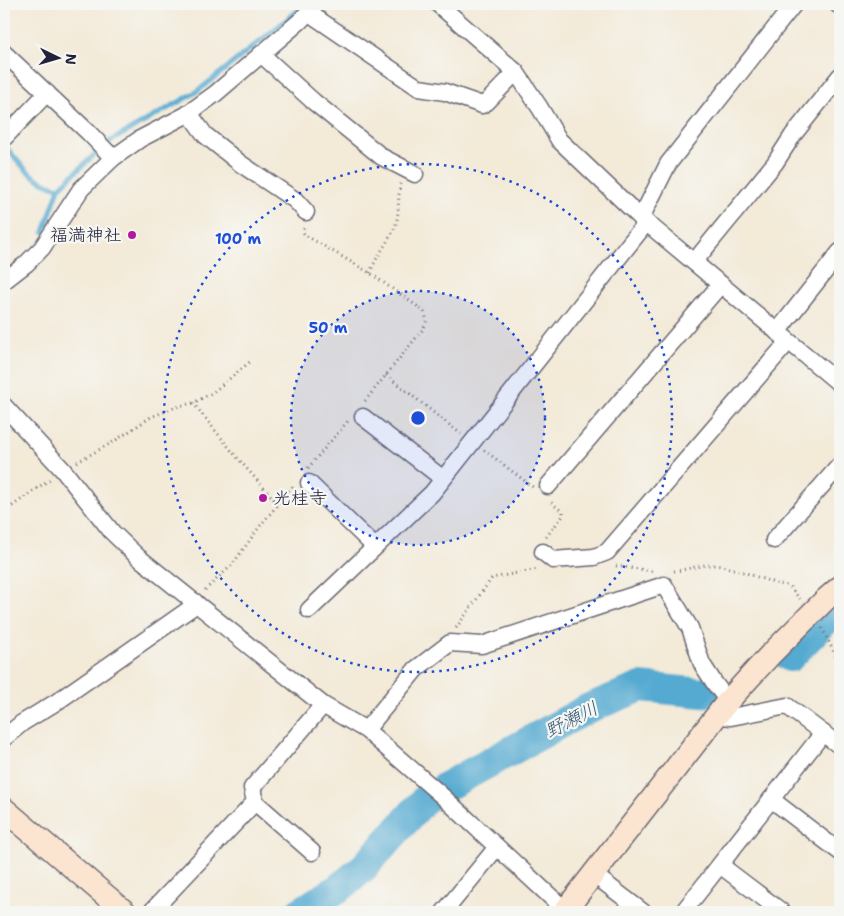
<svg xmlns="http://www.w3.org/2000/svg" width="844" height="916" viewBox="0 0 844 916" font-family="'Shantell Sans','Klee One',sans-serif">
	<style>
		.lines { fill: none; stroke-linecap: round; stroke-linejoin: round }
		.stream { stroke: #55aad1; stroke-width: 5 }
		.river { stroke: #55aad1; stroke-width: 30 }
		.street-casing { stroke: #6b6872; stroke-width: 19 }
		.secondary-casing { stroke: #6b6872; stroke-width: 25 }
		.path { stroke: #6b6872; stroke-width: 3; stroke-dasharray: 1 4; stroke-linecap: butt }
		.street { stroke: #fff; stroke-width: 16 }
		.secondary { stroke: #fce5d0; stroke-width: 22 }
		.ring { fill: none; stroke: #1d4ed8; stroke-width: 2.5; stroke-dasharray: 2.5 5 }
		.poi-dot { fill: #b5179e; stroke: #f6f6f2; stroke-width: 2 }
		.labels { text-anchor: middle; stroke-width: 4.5; stroke-linejoin: round; paint-order: stroke }
		.poi-label { font-size: 18px; fill: #22223b; stroke: #f6f6f2; text-anchor: end }
		.water-label { font-size: 19px; font-style: italic; fill: #365877; stroke: #f6f6f2 }
		.centre { fill: #1d4ed8; stroke: #f6f6f2; stroke-width: 2.5 }
		.ring-label { font-size: 15px; text-anchor: middle; font-weight: bold; fill: #1d4ed8; stroke: #f6f6f2; stroke-width: 4.5; stroke-linejoin: round; paint-order: stroke }
	</style>
	<rect width="100%" height="100%" fill="#f6f6f2"/>
	<filter id="ink" filterUnits="userSpaceOnUse"><feTurbulence type="fractalNoise" baseFrequency=".02" numOctaves="2"/><feDisplacementMap in="SourceGraphic" scale="10" xChannelSelector="R" yChannelSelector="G"/><feConvolveMatrix kernelMatrix="1 2 1 2 8 2 1 2 1" color-interpolation-filters="sRGB"/></filter>
	<filter id="wash" filterUnits="userSpaceOnUse"><feTurbulence type="fractalNoise" baseFrequency=".0096" numOctaves="4" result="noise"/><feDisplacementMap in="SourceGraphic" scale="20" xChannelSelector="R" yChannelSelector="G"/><feGaussianBlur stdDeviation="1.12" result="paint"/><feColorMatrix in="noise" values="0 0 0 0 0 0 0 0 0 0 0 0 0 0 0 0 0 1.4 0 .05"/><feComposite in="paint" operator="in"/></filter>
	<g filter="url(#wash)">
		<rect width="100%" height="100%" fill="#f3ead8"/>
		<g class="lines">
			<g class="stream">
				<path d="M 4,145 C 22,165 31,181 59,188"/>
				<polyline points="44,232 59,188 94,155 109,142 198,91 306,4"/>
			</g>
			<g class="river">
				<polyline points="790,657 818,628 840,608"/>
				<polyline points="445,787 589,708 641,687 703,693 707,691"/>
				<polyline points="300,912 342,886 363,868 429,795"/>
			</g>
		</g>
	</g>
	<g filter="url(#ink)">
		<g class="lines">
			<defs>
				<g id="street">
					<polyline points="438,4 516,72 540,108 559,140 641,218 840,384"/>
					<polyline points="837,4 840,6"/>
					<polyline points="309,13 419,88 445,92 482,105 487,102 516,72"/>
					<polyline points="4,53 88,132 113,158"/>
					<polyline points="261,54 314,102 382,157 415,174"/>
					<polyline points="189,113 205,135 241,164 295,200 306,212"/>
					<polyline points="4,138 47,93"/>
					<polyline points="641,218 668,164 794,4"/>
					<polyline points="694,262 775,163 793,135 840,76"/>
					<polyline points="4,281 26,264 42,248 81,189 113,158 140,139 186,115 215,94 300,21 316,4"/>
					<polyline points="777,332 840,252"/>
					<polyline points="4,406 63,470 112,532 138,557 323,705 366,730 440,794 565,910"/>
					<polyline points="363,417 442,478"/>
					<polyline points="309,483 374,546"/>
					<polyline points="548,486 721,284"/>
					<polyline points="774,540 840,465"/>
					<polyline points="543,552 553,560 594,557 607,552 788,342"/>
					<polyline points="309,610 432,493 646,223"/>
					<polyline points="717,715 731,717 787,706 840,746"/>
					<polyline points="366,730 416,669 450,643 482,645 664,585 690,628 702,664 715,684 728,701"/>
					<polyline points="4,738 22,723 58,701 191,608 195,602"/>
					<polyline points="771,799 840,852"/>
					<polyline points="255,802 312,852"/>
					<polyline points="720,865 782,912"/>
					<polyline points="593,874 643,912"/>
					<polyline points="151,912 255,802 252,788 323,705"/>
					<polyline points="444,912 497,847"/>
					<polyline points="683,912 823,733"/>
				</g>
				<g id="secondary">
					<polyline points="4,809 125,912"/>
					<polyline points="564,912 728,701 770,655 825,600 840,587"/>
				</g>
			</defs>
			<use href="#street" class="street-casing"/>
			<use href="#secondary" class="secondary-casing"/>
			<g class="path">
				<polyline points="304,228 303,232 305,235 370,273 424,311 427,320 424,328 365,401"/>
				<path d="M 370,273 C 376,256 388,243 395,227 C 400,213 397,197 401,183"/>
				<polyline points="386,375 461,434"/>
				<polyline points="193,403 235,455 278,504"/>
				<polyline points="484,450 533,487"/>
				<polyline points="77,462 113,442 151,417 176,407 193,403 212,393 251,361"/>
				<polyline points="308,468 348,421"/>
				<polyline points="4,512 50,479"/>
				<polyline points="546,537 563,516 563,512 549,501"/>
				<polyline points="616,566 652,571"/>
				<path d="M 674,571 C 687,570 700,564 713,565 C 739,567 763,582 789,586 L 800,599"/>
				<polyline points="205,590 232,565 260,526 293,486"/>
				<polyline points="456,628 492,578 538,569"/>
				<polyline points="822,628 840,665"/>
			</g>
			<use href="#street" class="street"/>
			<use href="#secondary" class="secondary"/>
		</g>
	</g>
	<circle cx="418" cy="418" r="127" fill="#1d4ed8" fill-opacity=".12"/>
	<g class="ring">
		<circle cx="418" cy="418" r="127"/>
		<circle cx="418" cy="418" r="254"/>
	</g>
	<g class="poi-dot">
		<circle cx="132" cy="235" r="5"/>
		<circle cx="263" cy="498" r="5"/>
	</g>
	<g class="labels">
		<g class="poi-label">
			<text x="122" y="241">福満神社</text>
			<text x="273" y="504" text-anchor="start">光桂寺</text>
		</g>
		<g class="water-label">
			<text transform="translate(571 719) rotate(-27)" y="7">野瀬川</text>
		</g>
	</g>
	<circle cx="418" cy="418" r="8" class="centre"/>
	<g class="ring-label">
		<text x="238" y="244">100 m</text>
		<text x="328" y="333">50 m</text>
	</g>
	<rect width="844" height="916" fill="none" stroke="#f6f6f2" stroke-width="20"/>
	<g transform="translate(58 58) rotate(95)" stroke="#f6f6f2" stroke-width="4" paint-order="stroke">
	<path d="M0-4L9 19L0 12L-9 19Z" fill="#22223b"/>
	<text y="-8" font-size="14" font-weight="bold" text-anchor="middle" fill="#22223b">N</text>
	</g>
</svg>
